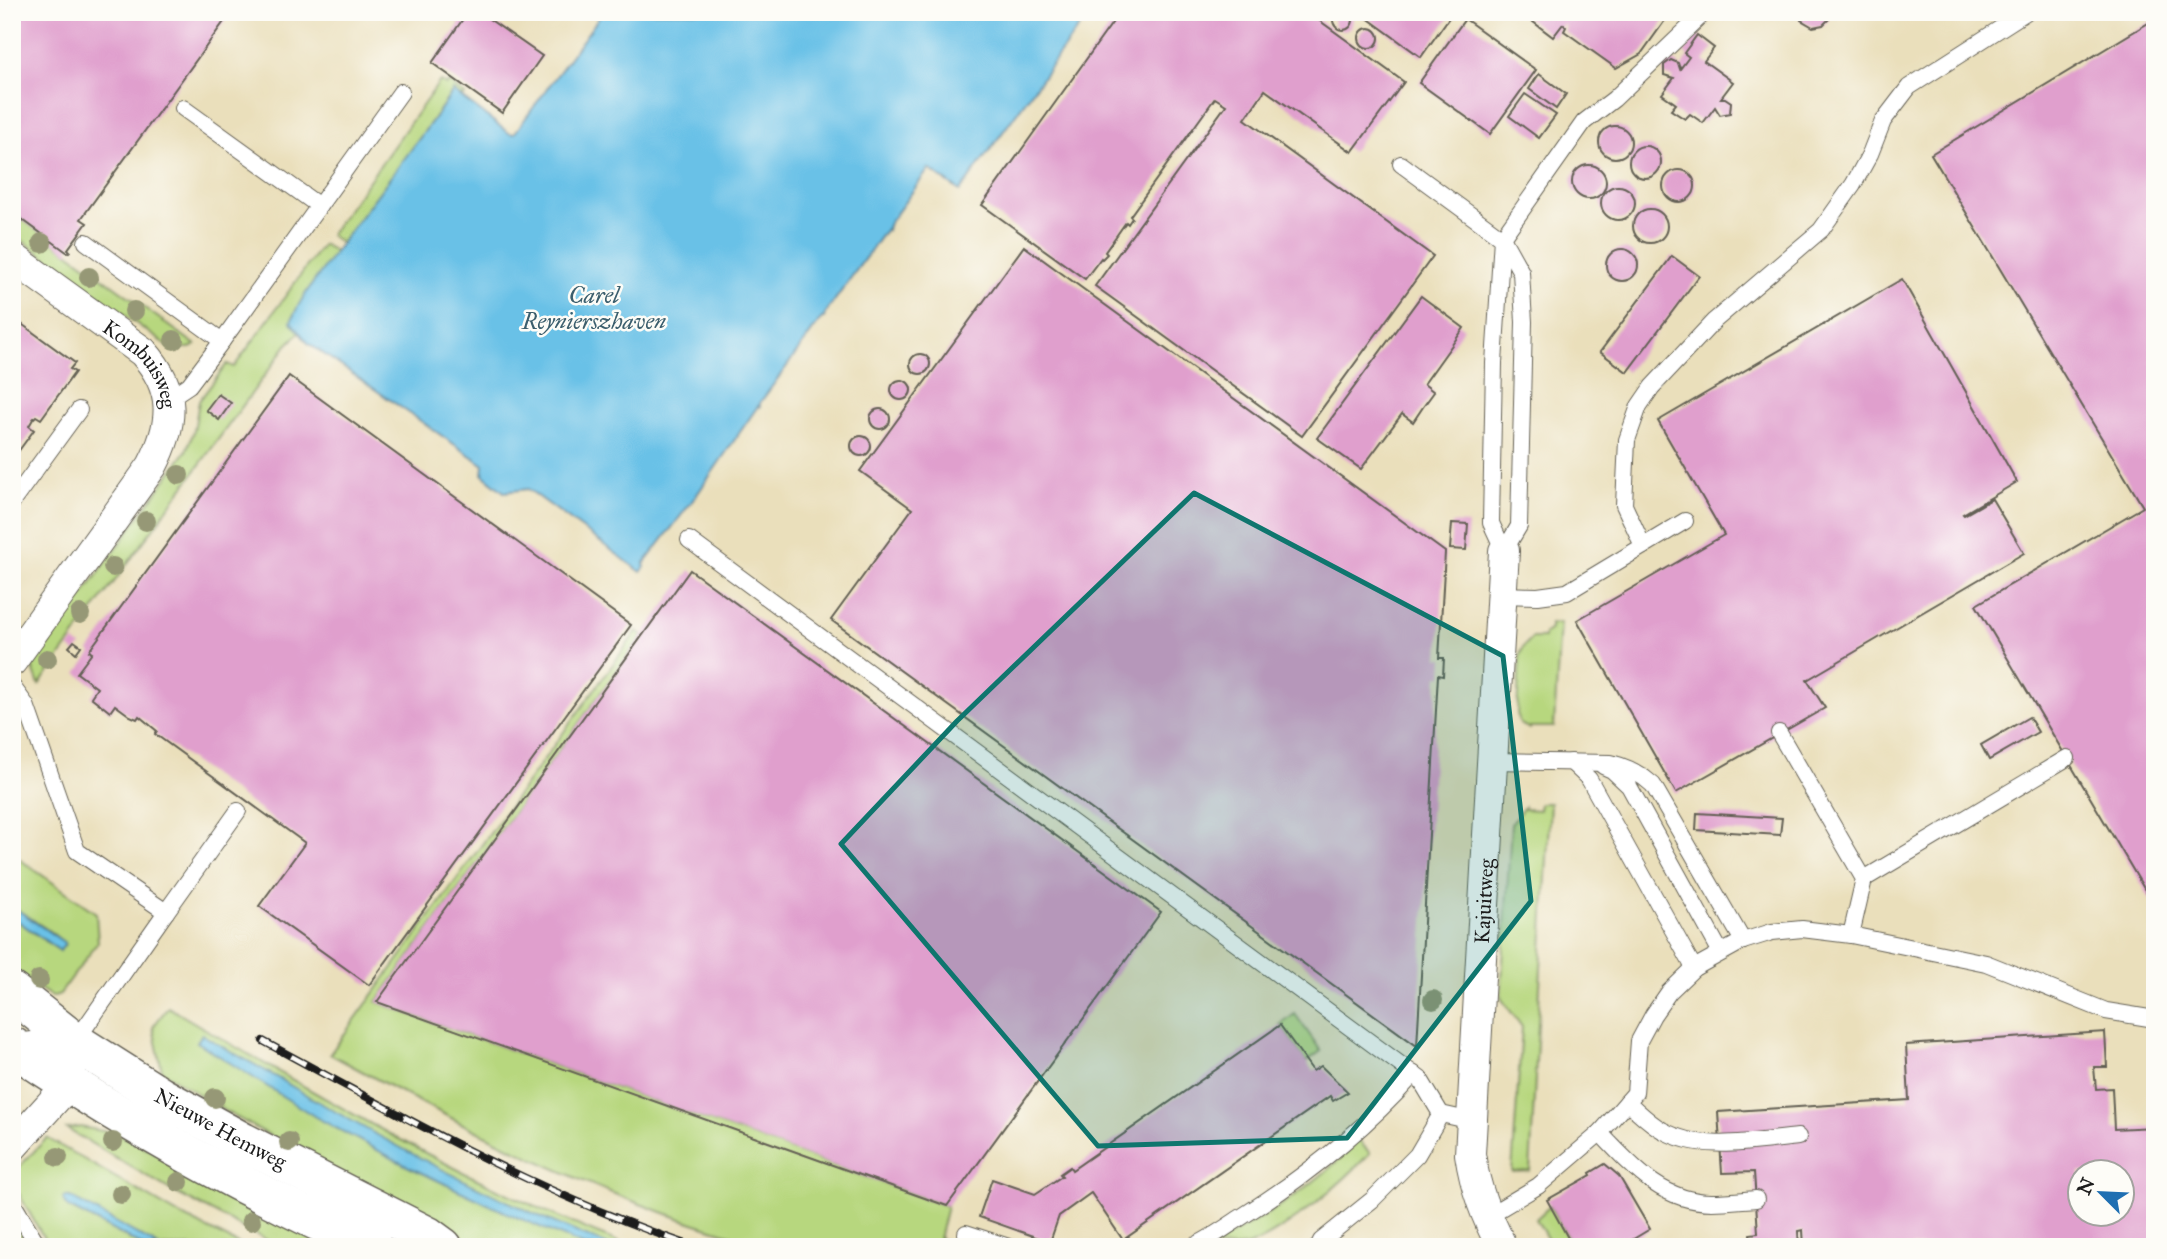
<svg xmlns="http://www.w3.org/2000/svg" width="2167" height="1259" viewBox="0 0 2167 1259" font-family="'IM FELL Great Primer',serif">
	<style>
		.green { fill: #b7d77e; stroke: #6a7a4d; stroke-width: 2 }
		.water { fill: #69c1e7; stroke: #426e82; stroke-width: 2 }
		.building { fill: #e09fcd; fill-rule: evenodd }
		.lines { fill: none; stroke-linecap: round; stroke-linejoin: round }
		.service-casing { stroke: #646054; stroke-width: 18 }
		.minor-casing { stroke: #646054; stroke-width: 32 }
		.secondary-casing { stroke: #646054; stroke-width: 41 }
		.service { stroke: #fff; stroke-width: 16 }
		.minor { stroke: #fff; stroke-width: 30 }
		.secondary { stroke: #fff; stroke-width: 38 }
		.rail-casing { stroke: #1c1c1c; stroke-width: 8 }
		.rail { stroke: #fdfcf7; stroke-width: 5; stroke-dasharray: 16; stroke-linecap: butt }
		.tree { fill: #969876 }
		.marked { fill: #0f766e; fill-opacity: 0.2; stroke: #0f766e; stroke-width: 5; stroke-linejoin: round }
		.labels { text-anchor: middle; stroke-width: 5; stroke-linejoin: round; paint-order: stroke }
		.street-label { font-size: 21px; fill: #1c1c1c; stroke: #fdfcf7 }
		.water-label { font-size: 23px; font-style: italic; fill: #3b5e6d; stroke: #fdfcf7 }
	</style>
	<rect width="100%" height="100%" fill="#fdfcf7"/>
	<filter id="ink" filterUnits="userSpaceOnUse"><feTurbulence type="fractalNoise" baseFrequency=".0143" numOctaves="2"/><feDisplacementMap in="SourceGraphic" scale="14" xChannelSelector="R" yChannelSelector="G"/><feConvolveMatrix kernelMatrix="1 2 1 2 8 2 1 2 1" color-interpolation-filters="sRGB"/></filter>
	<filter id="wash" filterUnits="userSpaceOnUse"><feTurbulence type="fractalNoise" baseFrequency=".00686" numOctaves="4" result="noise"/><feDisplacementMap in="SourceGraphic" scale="28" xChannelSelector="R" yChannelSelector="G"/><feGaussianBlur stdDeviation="1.57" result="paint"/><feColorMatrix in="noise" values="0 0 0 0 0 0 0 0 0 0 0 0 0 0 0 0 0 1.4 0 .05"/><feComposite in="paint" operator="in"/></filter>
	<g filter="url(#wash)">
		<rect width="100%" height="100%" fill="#eadfbb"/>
		<g class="green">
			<polygon points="440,81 446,85 448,82 465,95 462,97 453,91 388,183 341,243 330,235"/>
			<polygon points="12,212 196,345 190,348 170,348 12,233"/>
			<polygon points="323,244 335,252 293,316 299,333 287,345 39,685 32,666 186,451 194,431 199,401 227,364 234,367"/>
			<polygon points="1560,623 1554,727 1530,727 1530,729 1520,724 1517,713 1520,655 1523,647 1532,638 1544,638 1544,634 1550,629 1550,624"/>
			<path d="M 637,631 L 643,635 L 377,1002 L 947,1206 L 939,1239 L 964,1247 L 776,1247 C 617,1208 472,1131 330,1054 Z"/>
			<polygon points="1540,803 1550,803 1530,1171 1512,1172 1522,1027 1501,998 1511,824 1524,807 1524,809 1539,810"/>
			<polygon points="12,854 96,913 98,942 60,994 52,997 12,970 12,917 54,947 60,950 65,944 51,932 12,906"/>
			<path d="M 168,1007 C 318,1096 468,1184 631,1247 L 479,1247 L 452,1233 L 228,1113 L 162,1071 L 153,1027 Z"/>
			<polygon points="1295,1014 1321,1051 1306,1062 1280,1025"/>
			<polygon points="80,1127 119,1134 343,1247 280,1247 174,1192 67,1129"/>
			<polygon points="47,1138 180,1215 244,1247 160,1247 70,1197 68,1207 145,1247 49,1247 17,1191 12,1174"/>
			<path d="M 1358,1140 L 1370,1153 C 1342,1183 1288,1230 1250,1245 C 1238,1250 1219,1247 1206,1247 C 1261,1221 1317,1185 1358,1140 Z"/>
			<polygon points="1550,1206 1573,1247 1552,1247 1536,1219"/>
			<polygon points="12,1219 29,1247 12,1247"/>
		</g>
		<g class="water">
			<path d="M 603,12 L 1090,12 L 960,191 L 929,169 L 888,225 L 887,230 L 886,229 L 825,314 L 824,318 L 822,318 L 760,403 L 760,407 L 758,406 L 696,496 L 644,564 L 645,567 L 641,572 L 528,489 L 504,492 L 483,475 L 484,465 L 308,343 L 291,322 C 299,299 317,278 331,258 C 370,201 415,148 453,91 L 509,133 L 514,134 Z"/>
			<polygon points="12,906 65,943 60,951 12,917"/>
			<path d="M 202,1034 C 224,1049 248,1060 271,1074 C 381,1140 493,1200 613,1247 L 587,1247 L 507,1213 L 407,1166 L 317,1118 L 197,1042 Z"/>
			<polygon points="65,1197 70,1197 160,1247 145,1247 68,1207 63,1199"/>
		</g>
		<g id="blocks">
			<g class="building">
				<circle cx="1343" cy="20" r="10"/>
				<polygon points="12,12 231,12 81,219 87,223 68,249 70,251 68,253 12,212"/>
				<polygon points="468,12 479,12 542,56 502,113 432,63"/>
				<polygon points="1120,12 1321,12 1316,18 1404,82 1352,152 1265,90 1245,119 1433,256 1302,436 1095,286 1226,105 1215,98 1130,216 1132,218 1128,224 1126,222 1105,252 1107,254 1102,259 1101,258 1085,279 982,205"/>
				<polygon points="1359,12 1453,12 1421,57"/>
				<polygon points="1520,12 1671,12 1641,54 1616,68 1564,31 1566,27 1563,24 1553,37"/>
				<polygon points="1798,12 1831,12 1829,19 1823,25 1813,27 1801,20"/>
				<polygon points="1465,19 1536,70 1490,134 1419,83"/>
				<polygon points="2155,19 2155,907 1976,605 2143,507 1931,154"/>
				<circle cx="1369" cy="38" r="10"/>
				<polygon points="1697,35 1714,48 1704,61 1733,82 1721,98 1725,98 1731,102 1730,113 1720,115 1715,107 1703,123 1690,114 1685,119 1671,110 1676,104 1662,94 1674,78 1664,75 1664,65 1671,60 1678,63 1680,69 1689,57 1684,53"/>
				<polygon points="1539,74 1566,94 1556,109 1529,89"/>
				<polygon points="1525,94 1556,115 1539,138 1509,116"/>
				<circle cx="1615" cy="142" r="16"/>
				<circle cx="1645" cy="162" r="16"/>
				<circle cx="1589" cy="182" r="17"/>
				<circle cx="1679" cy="186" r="16"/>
				<circle cx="1618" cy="203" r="17"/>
				<circle cx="1650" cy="226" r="17"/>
				<polygon points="1024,246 1445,552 1439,658 1444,658 1443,676 1438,675 1417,1046 831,620 912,509 860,471"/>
				<circle cx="1622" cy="265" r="16"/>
				<polygon points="1672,256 1699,276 1627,372 1600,352"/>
				<polygon points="1902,279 2017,482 1963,514 1964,515 1992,499 2024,553 1807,680 1825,708 1676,793 1577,620 1724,535 1658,421"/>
				<polygon points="1421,296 1464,328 1424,384 1434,392 1423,407 1413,422 1402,414 1361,469 1317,438"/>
				<polygon points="12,317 75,363 70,369 75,372 41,419 36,416 33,419 29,426 34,430 12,460"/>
				<circle cx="920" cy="364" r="10"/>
				<polygon points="289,376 631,625 369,985 259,906 305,843 155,734 157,731 139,716 137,719 130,716 115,705 110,712 91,697 97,688 77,673 92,653 89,651"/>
				<circle cx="901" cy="390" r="10"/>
				<polygon points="218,394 231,403 219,420 206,410"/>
				<circle cx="880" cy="419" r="10"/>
				<circle cx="861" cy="446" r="10"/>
				<polygon points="1452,523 1468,524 1466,550 1450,549"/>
				<polygon points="690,570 1161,912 947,1206 377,1002"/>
				<polygon points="74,641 81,646 76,653 69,647"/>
				<polygon points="2029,717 2038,732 1989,760 1981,745"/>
				<polygon points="1697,813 1782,818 1780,835 1696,830"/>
				<polygon points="1280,1025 1313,1071 1321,1066 1348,1092 1333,1101 1330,1096 1123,1240 1091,1193 1059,1216 1050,1242 979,1217 992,1179 1035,1194 1062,1176 1060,1174 1070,1167 1072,1170"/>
				<path d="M 2105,1032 L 2107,1067 L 2094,1067 L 2096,1089 L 2112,1088 L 2114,1129 L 2155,1127 L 2155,1247 L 1804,1247 L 1803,1230 L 1798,1231 L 1799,1247 L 1751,1247 L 1750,1234 L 1758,1233 L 1754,1172 L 1722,1173 L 1718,1112 L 1909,1100 L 1906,1045 ZM 2080,1172 L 2122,1172 L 2122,1214 L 2080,1214 Z"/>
				<polygon points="1605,1164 1619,1176 1650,1229 1620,1247 1573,1247 1547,1200 1591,1175 1590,1173"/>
			</g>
		</g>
	</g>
	<g filter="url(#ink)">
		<use href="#blocks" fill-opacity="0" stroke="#646054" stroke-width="2"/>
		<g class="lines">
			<defs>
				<g id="service">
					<polyline points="183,108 319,206"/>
					<polyline points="1401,164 1502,238 1521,272 1524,322 1519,526 1504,551"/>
					<polyline points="86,242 222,341"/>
					<polyline points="168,399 189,385 222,341 401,92"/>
					<polyline points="12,502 79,410"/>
					<polyline points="689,540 1420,1079 1441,1114 1472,1121"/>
					<polyline points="1643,546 1624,505 1627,440 1639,406 1652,387 1714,321 1821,230 1853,185 1870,154 1883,121 1909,87 2026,12"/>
					<polyline points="1504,551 1491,523 1494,363 1502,238 1584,122 1614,99 1705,12"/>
					<polyline points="1501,595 1538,596 1567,592 1685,521"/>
					<polyline points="12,686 26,705 77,851 166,912 75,1042"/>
					<polyline points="1779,733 1864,879 1851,935"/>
					<path d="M 1493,761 L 1611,763 C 1628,767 1640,773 1653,785 L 1743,941"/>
					<polyline points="1571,762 1589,779 1694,968"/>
					<polyline points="1603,766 1612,770 1629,786 1720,951"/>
					<polyline points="1864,879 2067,758"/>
					<polyline points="166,912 238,811"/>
					<path d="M 1627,1102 C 1638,1111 1649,1123 1662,1130 C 1702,1153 1755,1141 1798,1137"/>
					<path d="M 1600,1133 C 1632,1166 1662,1202 1712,1202 C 1727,1202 1742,1200 1756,1199"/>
					<polyline points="12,1202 39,1247"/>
					<polyline points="1486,1217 1538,1186 1600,1133 1635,1093 1639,1041 1653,1015 1669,992 1694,968 1743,941 1772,932 1802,929 1851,935 1986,963 2106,1011 2155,1019"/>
					<polyline points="966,1233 1009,1247"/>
					<path d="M 1192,1247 C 1210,1239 1226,1227 1243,1216 C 1306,1176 1364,1130 1414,1074"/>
					<polyline points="1318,1247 1321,1241 1372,1200 1417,1155 1441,1114"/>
				</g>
				<g id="minor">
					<path id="s1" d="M 12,257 L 143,352 C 177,390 174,424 152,466 L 12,661"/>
					<polyline points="12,1056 17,1049 75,1042 69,1084 12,1147"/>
					<path id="s2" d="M 1502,1247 C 1486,1216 1475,1188 1470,1154 L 1504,551"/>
				</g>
				<g id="secondary">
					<path id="s3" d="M 12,992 L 75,1042 L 160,1096 L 243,1142 L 428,1236 L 443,1247"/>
					<path d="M 12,1046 C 126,1123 248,1191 373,1247"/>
				</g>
			</defs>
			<use href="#service" class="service-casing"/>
			<use href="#minor" class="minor-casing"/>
			<use href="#secondary" class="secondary-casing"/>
			<use href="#service" class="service"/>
			<use href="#minor" class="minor"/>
			<use href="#secondary" class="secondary"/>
			<defs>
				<path id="rail" d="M 263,1041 C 405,1118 541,1195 695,1247"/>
			</defs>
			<use href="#rail" class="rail-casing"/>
			<use href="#rail" class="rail"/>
		</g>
		<g class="tree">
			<circle cx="42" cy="243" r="10"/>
			<circle cx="89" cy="277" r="10"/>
			<circle cx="134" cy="311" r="10"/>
			<circle cx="174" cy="340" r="10"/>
			<circle cx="179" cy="475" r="10"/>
			<circle cx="146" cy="521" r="10"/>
			<circle cx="113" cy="567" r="10"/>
			<circle cx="80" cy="614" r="10"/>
			<circle cx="47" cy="659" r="10"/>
			<circle cx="39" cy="980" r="10"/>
			<circle cx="1433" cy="1000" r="10"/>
			<circle cx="215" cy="1098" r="10"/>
			<circle cx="113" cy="1142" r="10"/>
			<circle cx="289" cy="1142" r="10"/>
			<circle cx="58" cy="1157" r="10"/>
			<circle cx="179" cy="1182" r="10"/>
			<circle cx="121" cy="1194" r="10"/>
			<circle cx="251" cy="1221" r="10"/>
		</g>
	</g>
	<path class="marked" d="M 1194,493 L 1503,656 L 1531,901 L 1347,1138 L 1098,1146 L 841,844 L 957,721 Z"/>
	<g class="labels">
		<g class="street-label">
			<text dy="7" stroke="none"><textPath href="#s1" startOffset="170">Kombuisweg</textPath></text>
			<text dy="7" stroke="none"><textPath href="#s2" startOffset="352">Kajuitweg</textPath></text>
			<text dy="7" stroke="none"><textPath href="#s3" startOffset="250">Nieuwe Hemweg</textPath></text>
		</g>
		<g class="water-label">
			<text x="594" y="303">Carel<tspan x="594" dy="26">Reynierszhaven</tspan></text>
		</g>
	</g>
	<rect width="2167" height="1259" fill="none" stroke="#fdfcf7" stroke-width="42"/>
	<g transform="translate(2101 1193) rotate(294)"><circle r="33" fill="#fdfcf7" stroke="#a3a29f" stroke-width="2"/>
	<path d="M0-5L12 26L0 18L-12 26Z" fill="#1f6fb2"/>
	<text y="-10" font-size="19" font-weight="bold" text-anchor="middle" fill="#1c1c1c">N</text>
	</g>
</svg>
